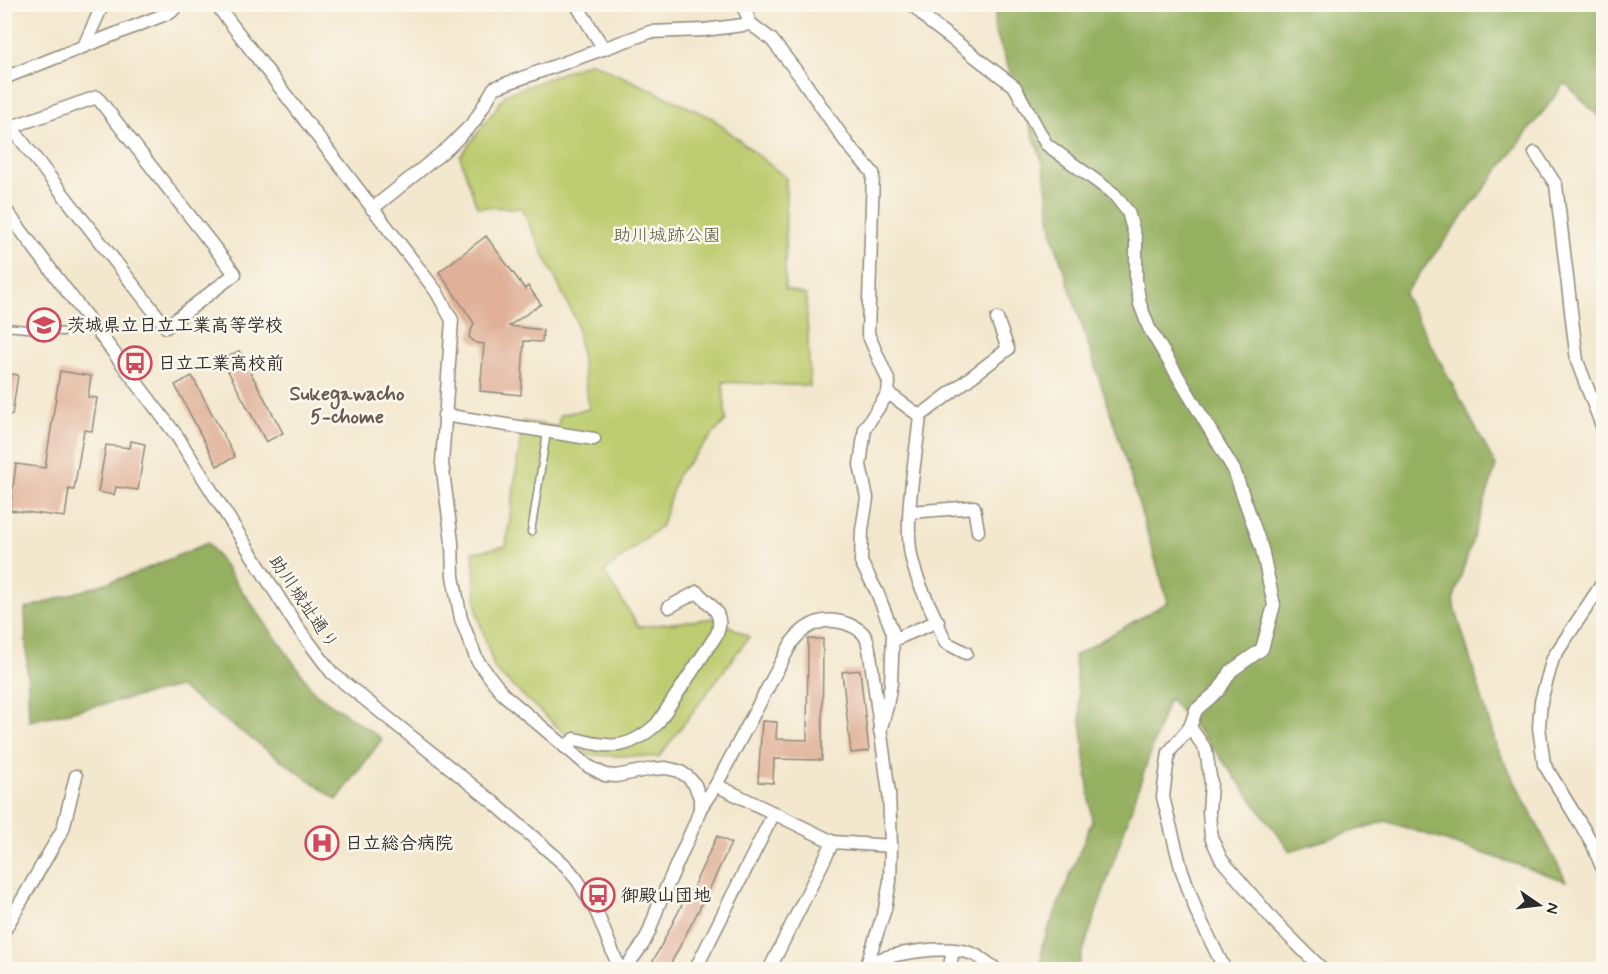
<svg xmlns="http://www.w3.org/2000/svg" width="1608" height="974" viewBox="0 0 1608 974" font-family="Mynerve,'Klee One',sans-serif">
	<style>
		.green { fill: #bdcc6f; stroke: #747c4d; stroke-width: 1.5 }
		.forest { fill: #96b062; stroke: #606e46; stroke-width: 1.5 }
		.building { fill: #e0b198 }
		.lines { fill: none; stroke-linecap: round; stroke-linejoin: round }
		.lane-casing { stroke: #8f897c; stroke-width: 9 }
		.street-casing { stroke: #8f897c; stroke-width: 15 }
		.lane { stroke: #fff; stroke-width: 6 }
		.street { stroke: #fff; stroke-width: 12 }
		.labels { text-anchor: middle; stroke-width: 5; stroke-linejoin: round; paint-order: stroke }
		.park-label { font-size: 18px; fill: #575b3f; stroke: #fbf7ec }
		.poi-label { font-size: 18px; font-weight: bold; fill: #2b2b2b; stroke: #fbf7ec; text-anchor: start }
		.street-label { font-size: 18px; fill: #2b2b2b; stroke: #fbf7ec }
		.neighbourhood-label { font-size: 20px; font-weight: bold; fill: #6a5a51; stroke: #fbf7ec }
	</style>
	<rect width="100%" height="100%" fill="#fbf7ec"/>
	<filter id="ink" filterUnits="userSpaceOnUse"><feTurbulence type="fractalNoise" baseFrequency=".0167" numOctaves="2"/><feDisplacementMap in="SourceGraphic" scale="12" xChannelSelector="R" yChannelSelector="G"/><feConvolveMatrix kernelMatrix="1 2 1 2 8 2 1 2 1" color-interpolation-filters="sRGB"/></filter>
	<filter id="wash" filterUnits="userSpaceOnUse"><feTurbulence type="fractalNoise" baseFrequency=".008" numOctaves="4" result="noise"/><feDisplacementMap in="SourceGraphic" scale="24" xChannelSelector="R" yChannelSelector="G"/><feGaussianBlur stdDeviation="1.35" result="paint"/><feColorMatrix in="noise" values="0 0 0 0 0 0 0 0 0 0 0 0 0 0 0 0 0 1.4 0 .05"/><feComposite in="paint" operator="in"/></filter>
	<g filter="url(#wash)">
		<rect width="100%" height="100%" fill="#f3e7cd"/>
		<polygon class="green" points="591,62 712,118 786,178 785,289 806,295 810,386 723,382 726,420 677,475 662,525 604,572 639,627 715,618 749,637 659,757 588,755 495,670 477,613 473,552 506,546 523,421 558,427 560,415 589,409 576,321 521,208 477,207 460,157 506,94"/>
		<g class="forest">
			<polygon points="997,4 1603,5 1603,121 1565,83 1404,294 1496,466 1453,601 1496,745 1566,881 1386,821 1290,851 1214,749 1169,698 1077,969 1041,969 1042,945 1092,821 1074,656 1168,602 1120,442 1053,237 1043,163 994,28"/>
			<polygon points="208,543 315,693 382,739 337,800 179,687 29,721 25,609 134,574"/>
		</g>
		<g id="blocks">
			<g class="building">
				<polygon points="486,236 525,289 528,286 541,304 509,326 543,330 542,342 524,341 521,395 480,391 484,344 476,343 469,337 474,323 439,272"/>
				<polygon points="239,351 283,433 266,442 222,360"/>
				<polygon points="60,371 91,376 88,397 97,398 92,431 84,430 74,490 69,489 65,517 10,510 16,464 45,468"/>
				<polygon points="4,373 18,375 12,415 4,414"/>
				<polygon points="192,376 235,457 217,466 175,385"/>
				<polygon points="131,441 145,444 138,490 116,487 114,495 98,492 106,445 130,448"/>
				<polygon points="808,639 823,639 822,760 774,759 773,783 758,782 762,721 777,722 776,739 807,740"/>
				<polygon points="860,670 869,751 851,753 842,672"/>
				<polygon points="717,836 731,843 709,890 668,969 649,969 684,901 686,902"/>
			</g>
		</g>
	</g>
	<g filter="url(#ink)">
		<use href="#blocks" fill-opacity="0" stroke="#8f897c" stroke-width="1.5"/>
		<g class="lines">
			<defs>
				<g id="lane">
					<polyline points="4,327 63,332 88,319"/>
					<polyline points="531,532 547,432"/>
				</g>
				<g id="street">
					<polyline points="216,4 436,291 452,320 442,463 452,542 453,576 461,619 477,660 503,694 588,766 605,775 616,776 652,769 666,768 679,771 688,777 695,785 700,798 700,809 696,821 659,904 649,932 643,944 624,970"/>
					<polyline points="576,4 604,49"/>
					<polyline points="742,4 751,24 772,40 800,76 848,145 873,173 868,334 889,382 888,393 865,428 860,465 867,498 862,530 861,562 877,592 893,633 891,683 887,706 880,731"/>
					<polyline points="912,4 931,23 1015,87 1046,144 1114,194 1128,212 1136,240 1136,281 1140,304 1149,328 1234,470 1262,549 1274,605 1262,649 1231,671 1219,690 1196,710 1190,727 1169,752 1165,780 1163,797 1181,868 1197,913 1225,970"/>
					<polyline points="84,46 103,4"/>
					<polyline points="4,78 171,12 175,8 175,4"/>
					<polyline points="4,117 11,127 166,327 235,274 97,97 11,127"/>
					<polyline points="1535,153 1556,185 1577,361 1604,431"/>
					<polyline points="4,208 177,436 296,625 332,673 493,802 566,866 578,881 597,913 620,970"/>
					<polyline points="372,209 449,147 474,122 494,88 650,32 704,30 751,24"/>
					<polyline points="888,393 920,416 1008,349 997,319"/>
					<polyline points="444,415 594,439"/>
					<path d="M 920,416 C 916,457 904,517 911,555 C 917,587 935,612 945,642 L 966,653"/>
					<polyline points="910,512 974,507 978,531"/>
					<polyline points="1604,581 1553,658 1541,701 1539,727 1544,764 1592,843 1604,872"/>
					<polyline points="893,640 938,621"/>
					<polyline points="1190,727 1206,750 1211,783 1209,812 1211,837 1221,859 1274,921 1323,970"/>
					<path d="M 565,747 L 575,739 C 611,748 627,751 657,724 L 717,634 C 725,613 711,606 697,592 L 669,607"/>
					<polyline points="716,785 833,842 891,846"/>
					<path d="M 700,809 L 716,785 L 792,642 C 807,623 826,615 850,625 C 855,627 862,631 865,636 C 868,641 869,649 870,654 L 889,793 L 891,846 L 890,881 L 885,909 L 865,970"/>
					<polyline points="4,931 63,829 76,776"/>
					<path d="M 869,963 C 893,953 947,944 973,954 C 981,957 990,965 997,970"/>
					<polyline points="695,970 774,813"/>
					<polyline points="769,970 833,842"/>
					<polyline points="949,970 953,951"/>
				</g>
			</defs>
			<use href="#lane" class="lane-casing"/>
			<use href="#street" class="street-casing"/>
			<use href="#lane" class="lane"/>
			<use href="#street" class="street"/>
		</g>
	</g>
	<defs>
		<symbol id="school-ring" viewBox="-11 -11 22 22"><circle r="9.5" fill="#fbf7ec" stroke="#d1495b" stroke-width="1.5"/><path d="M0-5L7-2L0 1L-7-2ZM-4 1L0 2.5L4 1V4Q0 6-4 4Z" fill="#d1495b"/></symbol>
		<symbol id="bus-ring" viewBox="-11 -11 22 22"><circle r="9.5" fill="#fbf7ec" stroke="#d1495b" stroke-width="1.5"/><path d="M-5-6H5V4H4V6H2V4H-2V6H-4V4H-5ZM-3.5-4V0h7V-4ZM-3.5 1.2v1.5H-2V1.2ZM2 1.2v1.5H3.5V1.2Z" fill="#d1495b"/></symbol>
		<symbol id="hospital-ring" viewBox="-11 -11 22 22"><circle r="9.5" fill="#fbf7ec" stroke="#d1495b" stroke-width="1.5"/><path d="M-5-5h3v3.5h4V-5h3V5h-3V1.5h-4V5h-3Z" fill="#d1495b"/></symbol>
	</defs>
	<g fill-rule="evenodd">
		<use href="#school-ring" x="25" y="306" width="38" height="38"/>
		<use href="#bus-ring" x="116" y="344" width="38" height="38"/>
		<use href="#hospital-ring" x="303" y="824" width="38" height="38"/>
		<use href="#bus-ring" x="579" y="876" width="38" height="38"/>
	</g>
	<g class="labels">
		<g class="park-label">
			<text x="667" y="241">助川城跡公園</text>
		</g>
		<g class="poi-label">
			<text x="67" y="331">茨城県立日立工業高等学校</text>
			<text x="158" y="369">日立工業高校前</text>
			<text x="345" y="849">日立総合病院</text>
			<text x="621" y="901">御殿山団地</text>
		</g>
		<g class="street-label">
			<text transform="translate(304 602) rotate(56)" y="6">助川城址通り</text>
		</g>
		<g class="neighbourhood-label">
			<text x="347" y="400">Sukegawacho<tspan x="347" dy="23">5-chome</tspan></text>
		</g>
	</g>
	<rect width="1608" height="974" fill="none" stroke="#fbf7ec" stroke-width="24"/>
	<g transform="translate(1539 905) rotate(104)" stroke="#fbf7ec" stroke-width="4.5" paint-order="stroke">
	<path d="M0-4.5L10 22L0 15L-10 22Z" fill="#2b2b2b"/>
	<text y="-9" font-size="16" font-weight="bold" text-anchor="middle" fill="#2b2b2b">N</text>
	</g>
</svg>
